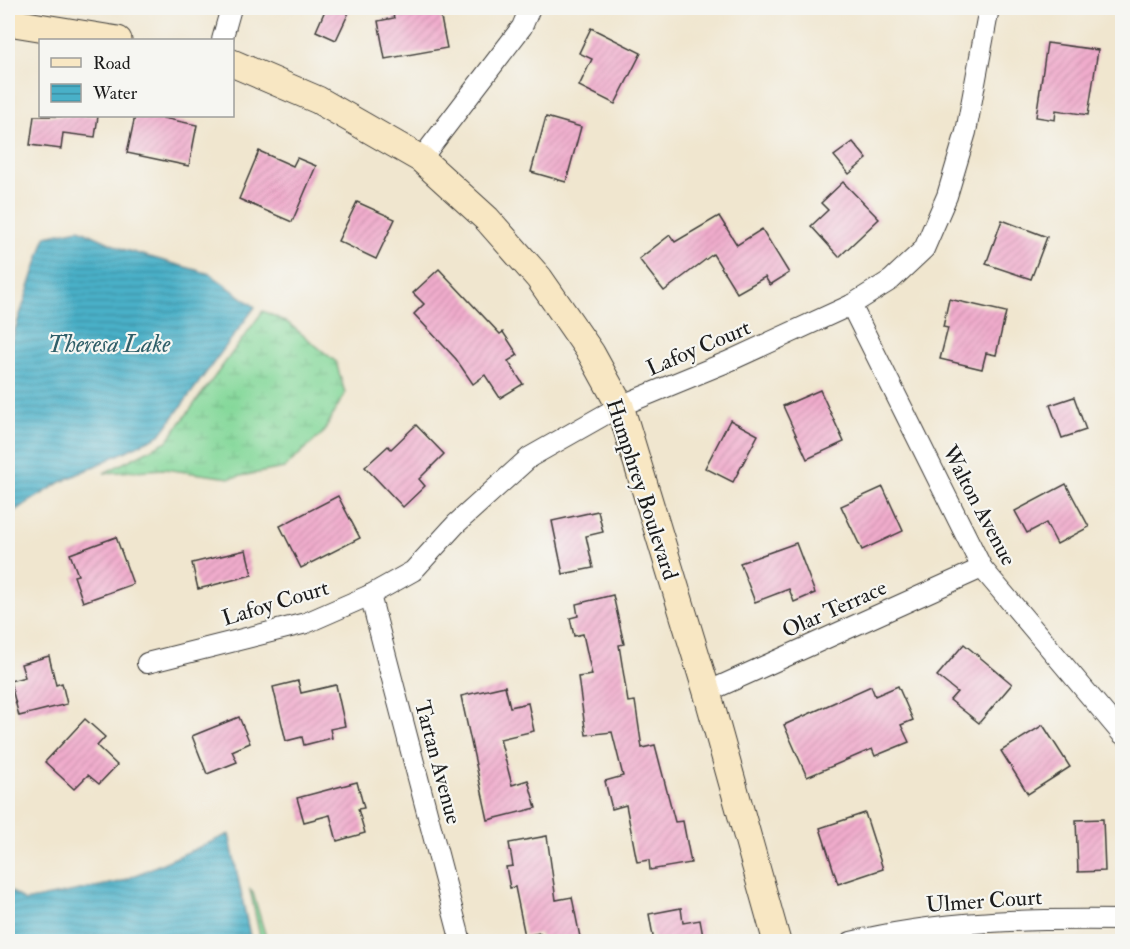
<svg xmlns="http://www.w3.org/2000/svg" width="1130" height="949" viewBox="0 0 1130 949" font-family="'IM FELL Double Pica',serif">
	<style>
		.wetland { fill: url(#wetland-marsh); stroke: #507a5b; stroke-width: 1.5 }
		.water { fill: url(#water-rules); stroke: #326672; stroke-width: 1.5 }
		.building { fill: url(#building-hatch) }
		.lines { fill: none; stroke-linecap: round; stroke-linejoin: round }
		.street-casing { stroke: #3c3a37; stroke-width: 22 }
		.secondary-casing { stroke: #3c3a37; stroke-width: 29 }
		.street { stroke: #fff; stroke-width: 20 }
		.secondary { stroke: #f8e7c3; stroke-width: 27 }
		.labels { text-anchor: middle; stroke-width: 4.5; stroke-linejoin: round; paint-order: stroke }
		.street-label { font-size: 22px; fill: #1c1c1c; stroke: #f6f6f2 }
		.water-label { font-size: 24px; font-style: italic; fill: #305f69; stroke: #f6f6f2 }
	</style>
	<defs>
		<pattern id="wetland-marsh" width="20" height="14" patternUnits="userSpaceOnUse" patternTransform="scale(1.5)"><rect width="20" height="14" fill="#84d89a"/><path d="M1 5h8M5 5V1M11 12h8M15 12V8" fill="none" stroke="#71b984"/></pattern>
		<pattern id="water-rules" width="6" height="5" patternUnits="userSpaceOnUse" patternTransform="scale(1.5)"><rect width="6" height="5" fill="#49b0c8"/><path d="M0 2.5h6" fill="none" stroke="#3c8ea2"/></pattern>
		<pattern id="building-hatch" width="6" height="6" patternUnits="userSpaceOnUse" patternTransform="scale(1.5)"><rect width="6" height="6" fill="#f0accc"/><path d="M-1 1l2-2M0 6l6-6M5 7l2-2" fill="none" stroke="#cd93af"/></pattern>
	</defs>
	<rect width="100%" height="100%" fill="#f6f6f2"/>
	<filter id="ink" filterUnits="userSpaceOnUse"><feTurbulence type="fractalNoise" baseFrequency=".0167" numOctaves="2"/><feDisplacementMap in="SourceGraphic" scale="12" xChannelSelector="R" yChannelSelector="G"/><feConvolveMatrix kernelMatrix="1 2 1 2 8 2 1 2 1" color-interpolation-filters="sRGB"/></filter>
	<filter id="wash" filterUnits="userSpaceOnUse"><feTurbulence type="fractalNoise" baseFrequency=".008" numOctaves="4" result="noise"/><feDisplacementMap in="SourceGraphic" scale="24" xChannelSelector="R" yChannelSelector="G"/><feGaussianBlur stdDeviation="1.35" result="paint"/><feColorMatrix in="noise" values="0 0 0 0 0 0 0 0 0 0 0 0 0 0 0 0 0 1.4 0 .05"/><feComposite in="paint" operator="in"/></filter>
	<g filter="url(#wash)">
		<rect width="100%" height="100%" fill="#f0e6cf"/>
		<g class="wetland">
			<polygon points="263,311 288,323 336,362 345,393 323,433 284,468 230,478 164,469 104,473 167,441"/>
			<polygon points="250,890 253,893 267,941 261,941"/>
		</g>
		<g class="water">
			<polygon points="79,229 125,250 210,274 255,307 160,435 61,482 8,515 8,351 46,236"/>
			<polygon points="229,834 251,941 8,941 8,889 25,901 120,882"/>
		</g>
		<g id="blocks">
			<g class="building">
				<polygon points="326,8 351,8 336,40 316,31"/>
				<polygon points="413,8 439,8 447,48 385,59 378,21 394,18 392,11"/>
				<polygon points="591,28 641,53 615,104 579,86 592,59 579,53"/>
				<polygon points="1047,43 1098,50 1088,115 1056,110 1055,120 1036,117"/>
				<polygon points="34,116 98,116 95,137 63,133 61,149 30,145"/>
				<polygon points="135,116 164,116 163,118 197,125 189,166 127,153"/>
				<polygon points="546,117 581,127 566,182 531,172"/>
				<polygon points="853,142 867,159 849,174 834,156"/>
				<polygon points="259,151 293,166 297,158 316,166 292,222 239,199"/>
				<polygon points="843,182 879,219 839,257 811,226 828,210 821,203"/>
				<polygon points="357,202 395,219 376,259 338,241"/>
				<polygon points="719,216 737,245 762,229 789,273 770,285 765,277 737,293 713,254 664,291 639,259 670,235 675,242"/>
				<polygon points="1002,220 1047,237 1031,279 986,264"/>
				<polygon points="439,269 500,334 503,332 518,355 508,361 523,384 500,398 485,375 473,384 456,359 414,314 424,304 413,293"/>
				<polygon points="949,299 1006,312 996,355 986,353 982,369 940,359 948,328 943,327"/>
				<polygon points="820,390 844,442 807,459 783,406"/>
				<polygon points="1074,397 1086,430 1062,438 1050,405"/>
				<polygon points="730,420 758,435 733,482 705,468"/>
				<polygon points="416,425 444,454 419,479 425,486 403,507 365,467 388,446 391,449"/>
				<polygon points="1066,484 1089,527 1057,544 1046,523 1027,533 1015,511"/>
				<polygon points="883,487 903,531 862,550 841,506"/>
				<polygon points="338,496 360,538 301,568 280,526"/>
				<polygon points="598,511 603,532 586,536 593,568 563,574 552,521"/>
				<polygon points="116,537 133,584 83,602 74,576 78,575 70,554"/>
				<polygon points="796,543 815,593 794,602 789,589 755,602 740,563"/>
				<polygon points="246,550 252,575 198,589 192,563"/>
				<polygon points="613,595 624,644 619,645 628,702 635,701 642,748 655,745 675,822 683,821 691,863 650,870 649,860 637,862 626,805 612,809 605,781 623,776 612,732 586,735 578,677 592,675 583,634 574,636 570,618 578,616 576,604"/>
				<polygon points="964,644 1012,684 979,723 950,700 957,692 937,676"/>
				<polygon points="49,656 56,685 62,683 67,704 19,716 10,681 25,677 21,664"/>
				<polygon points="298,681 301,693 336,685 345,726 330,729 332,738 304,745 302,737 286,741 273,687"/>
				<polygon points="505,686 510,707 528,703 534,731 500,739 512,785 528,780 536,808 488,820 461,696"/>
				<polygon points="871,686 875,696 898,686 913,720 901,725 909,742 875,756 872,749 807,777 784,725"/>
				<polygon points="239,717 250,743 232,751 237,762 207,774 192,736"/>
				<polygon points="85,719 105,737 97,746 117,765 99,784 88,775 74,789 45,762"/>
				<polygon points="1043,725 1070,767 1028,794 1001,751"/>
				<polygon points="357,782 364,808 358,809 365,833 337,841 330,815 304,822 297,798"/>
				<polygon points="865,813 883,869 838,884 820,828"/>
				<polygon points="1103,819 1105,871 1078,872 1076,820"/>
				<polygon points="547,836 556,900 572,897 581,942 542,942 540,933 525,936 515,887 510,888 506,867 513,866 509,843"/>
				<polygon points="681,908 683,923 700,920 704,942 654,942 649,914"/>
			</g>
		</g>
	</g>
	<g filter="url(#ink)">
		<use href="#blocks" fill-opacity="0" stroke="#3c3a37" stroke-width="1.5"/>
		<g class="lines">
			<defs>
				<g id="street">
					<polyline points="222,40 231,8"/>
					<polyline points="421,159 522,27 530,8"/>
					<polyline points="851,305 982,568 1122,734"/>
					<polyline points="370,595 461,942"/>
					<polyline points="147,663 306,623 370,595 413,571 456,524 530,457 620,406 727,362 851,305 891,280 924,249 947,196 966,132 989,8"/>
					<polyline points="707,692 982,568"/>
					<path d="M 851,942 C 940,920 1031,919 1122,920"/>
				</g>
				<g id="secondary">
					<polyline points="8,22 118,40"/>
					<polyline points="232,63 318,100 421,159 487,219 539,278 591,353 620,406 707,692 777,942"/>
				</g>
			</defs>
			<use href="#street" class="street-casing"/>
			<use href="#secondary" class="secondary-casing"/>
			<use href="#street" class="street"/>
			<use href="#secondary" class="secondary"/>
		</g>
	</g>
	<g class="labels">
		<g class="street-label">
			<text transform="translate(698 347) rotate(-23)" y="8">Lafoy Court</text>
			<text transform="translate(643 489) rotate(72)" y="8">Humphrey Boulevard</text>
			<text transform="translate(980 505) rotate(62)" y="8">Walton Avenue</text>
			<text transform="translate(275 602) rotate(-17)" y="8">Lafoy Court</text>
			<text transform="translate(834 608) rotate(-24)" y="8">Olar Terrace</text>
			<text transform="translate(439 762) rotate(75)" y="8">Tartan Avenue</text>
			<text transform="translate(984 900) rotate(-4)" y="8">Ulmer Court</text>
		</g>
		<g class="water-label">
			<text x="109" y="352">Theresa Lake</text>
		</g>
	</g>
	<rect width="1130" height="949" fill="none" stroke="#f6f6f2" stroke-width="30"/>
	<rect x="39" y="39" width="195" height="78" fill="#f6f6f2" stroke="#9f9f9c" stroke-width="1.5"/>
	<rect x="51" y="58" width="30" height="9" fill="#f8e7c3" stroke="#9f9f9c" stroke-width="1.5"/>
	<text x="93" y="69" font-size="18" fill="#1c1c1c">Road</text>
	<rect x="51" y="84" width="30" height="18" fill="url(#water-rules)" stroke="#9f9f9c" stroke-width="1.5"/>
	<text x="93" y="99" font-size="18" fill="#1c1c1c">Water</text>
</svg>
